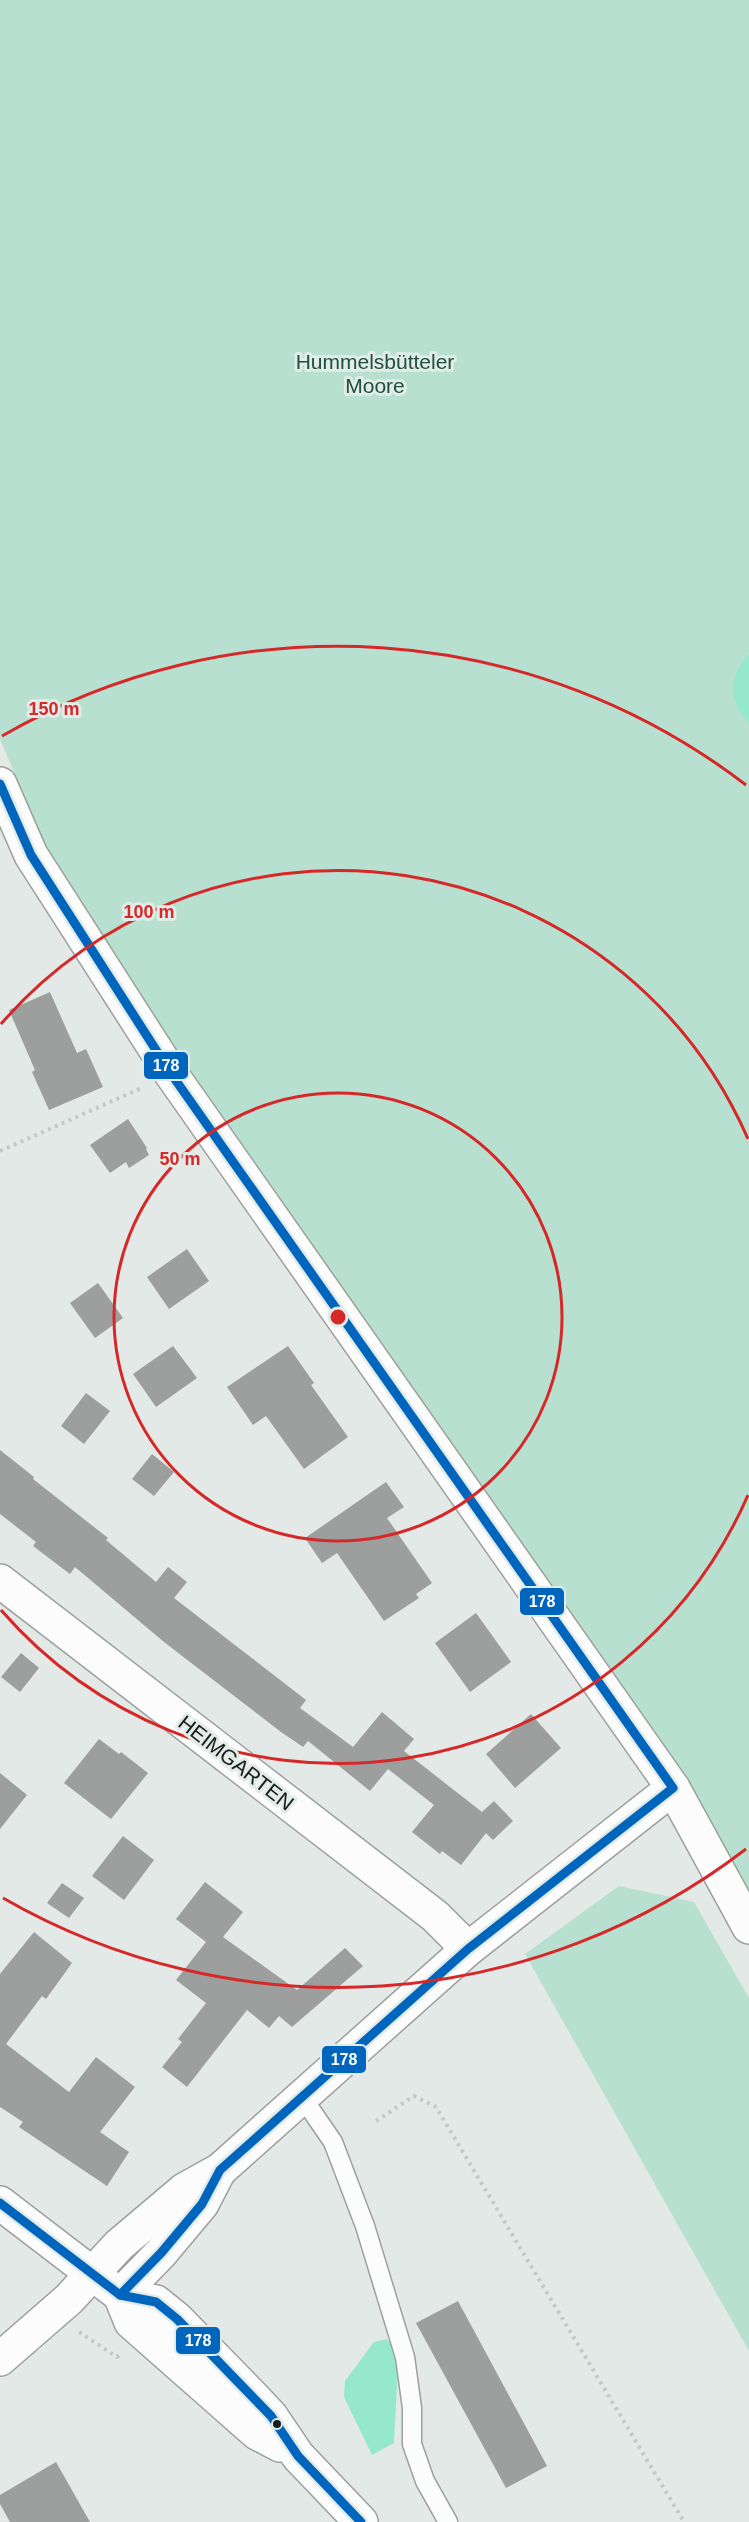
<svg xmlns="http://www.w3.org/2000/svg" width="749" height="2522" viewBox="0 0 749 2522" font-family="Helvetica,sans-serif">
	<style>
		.green { fill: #b8e0d1 }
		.water { fill: #96e8cd }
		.building { fill: #9c9f9d }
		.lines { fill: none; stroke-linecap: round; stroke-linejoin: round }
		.service-casing { stroke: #9ca09e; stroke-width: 21 }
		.minor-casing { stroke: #9ca09e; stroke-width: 36 }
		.tertiary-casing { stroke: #9ca09e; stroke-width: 36 }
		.secondary-casing { stroke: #9ca09e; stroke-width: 36 }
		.path { stroke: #c6c8c7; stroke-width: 4; stroke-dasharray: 3 4.5; stroke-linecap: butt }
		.service { stroke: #fbfcfb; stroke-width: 18 }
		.minor { stroke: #fbfcfb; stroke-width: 33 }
		.tertiary { stroke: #fbfcfb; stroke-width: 33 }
		.secondary { stroke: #fbfcfb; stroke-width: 33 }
		.bus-1-casing { stroke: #e1ebe7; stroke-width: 14 }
		.bus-1 { stroke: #0065bd; stroke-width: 9 }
		.ring { fill: none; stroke: #d62828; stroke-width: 3 }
		.bus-dot { fill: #181c1a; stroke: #e1ebe7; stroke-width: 2 }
		.labels { text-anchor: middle; stroke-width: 6; stroke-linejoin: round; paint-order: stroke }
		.park-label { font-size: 21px; fill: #1e4f40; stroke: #e1ebe7 }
		.street-label { font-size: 21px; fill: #181c1a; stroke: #e1ebe7 }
		.centre { fill: #d62828; stroke: #e1ebe7; stroke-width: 3 }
		.ring-label { font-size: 18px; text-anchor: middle; font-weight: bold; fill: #d62828; stroke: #e1ebe7; stroke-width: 6; stroke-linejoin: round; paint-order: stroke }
		.line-badge { stroke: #e1ebe7; stroke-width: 2 }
		.badge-label { font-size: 16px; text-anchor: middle; font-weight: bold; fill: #fff }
	</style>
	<rect width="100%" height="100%" fill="#e3e9e6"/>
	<g class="green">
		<polygon points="0,0 749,0 749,1896 684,1779 138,996 47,850 0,739"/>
		<polygon points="619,1886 694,1902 749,1998 749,2351 525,1954"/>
	</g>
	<g class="water">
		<path d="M 749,654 L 749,723 C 727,702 729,675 749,654 Z"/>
		<polygon points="387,2339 397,2353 398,2368 394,2443 372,2455 344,2397 345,2381 374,2342"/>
	</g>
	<g class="building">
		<polygon points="50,992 77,1053 86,1049 103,1087 49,1110 32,1072 35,1070 9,1010"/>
		<polygon points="128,1119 147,1148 146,1149 149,1155 129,1168 126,1162 110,1173 90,1145"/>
		<polygon points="187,1249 209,1281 169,1309 147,1277"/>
		<polygon points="98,1283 123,1318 95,1338 70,1303"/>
		<polygon points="173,1346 197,1378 156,1407 133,1374"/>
		<polygon points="288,1346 314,1383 311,1385 348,1437 304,1469 266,1416 253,1425 227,1387"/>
		<polygon points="86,1393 110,1411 84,1444 61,1426"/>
		<polygon points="0,1450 34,1477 33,1479 108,1538 106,1540 156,1582 168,1567 187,1582 174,1598 306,1700 300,1708 353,1747 382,1712 414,1739 404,1751 482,1812 494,1801 513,1821 493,1840 486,1833 461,1865 442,1851 440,1854 412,1832 434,1805 388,1769 370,1791 308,1741 303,1747 281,1732 164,1642 75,1567 70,1574 33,1546 36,1542 0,1514"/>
		<polygon points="152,1454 174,1472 154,1496 132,1479"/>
		<polygon points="386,1482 404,1507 387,1518 432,1583 416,1594 419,1598 384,1621 337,1553 322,1563 305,1538"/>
		<polygon points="476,1613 511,1662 470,1692 435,1643"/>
		<polygon points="21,1653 39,1668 20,1692 1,1677"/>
		<polygon points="531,1714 561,1748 515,1788 486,1754"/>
		<polygon points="99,1739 119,1754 121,1752 148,1773 111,1819 64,1783"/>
		<polygon points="0,1773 27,1795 0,1829"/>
		<polygon points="123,1836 154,1860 124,1900 92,1876"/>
		<polygon points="205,1882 243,1912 223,1937 297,1990 345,1948 363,1966 292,2027 279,2016 269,2028 247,2010 187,2087 162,2067 182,2042 178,2039 206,2003 176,1980 206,1942 176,1919"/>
		<polygon points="62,1883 84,1898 69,1918 47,1903"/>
		<polygon points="34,1932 72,1963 46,1999 42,1996 6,2044 69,2092 96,2057 135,2087 100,2132 129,2152 107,2186 19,2127 23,2122 0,2107 0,1974"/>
		<polygon points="458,2301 547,2466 506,2488 416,2323"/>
		<polygon points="56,2462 90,2522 10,2522 0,2504 0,2495"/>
	</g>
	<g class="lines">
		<defs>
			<polyline id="service" points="302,2097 333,2142 365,2226 405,2357 412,2408 412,2444 425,2481 448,2522"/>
			<g id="minor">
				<polyline points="0,1581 435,1916 468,1949"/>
				<polyline points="673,1788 749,1927"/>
				<polyline points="0,2359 69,2299 93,2273"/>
			</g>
			<g id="tertiary">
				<polyline points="0,784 31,855 172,1075 673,1788 468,1949 220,2170 184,2190 119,2245 93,2273"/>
				<polyline points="120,2295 161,2253 202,2204 219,2171"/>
			</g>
			<g id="secondary">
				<polyline points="0,2203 120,2295 156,2302 177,2319 256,2400 271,2416 298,2456 361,2522"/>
				<polyline points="120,2295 131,2322 257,2433 280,2445"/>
			</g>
		</defs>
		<use href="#service" class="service-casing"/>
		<use href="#minor" class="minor-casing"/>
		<use href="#tertiary" class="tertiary-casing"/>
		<use href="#secondary" class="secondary-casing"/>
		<g class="path">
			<polyline points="0,1151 144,1087"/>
			<polyline points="376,2121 414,2096 436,2107 684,2522"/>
			<polyline points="79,2332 117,2357 120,2354"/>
		</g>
		<use href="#service" class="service"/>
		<use href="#minor" class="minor"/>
		<use href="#tertiary" class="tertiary"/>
		<use href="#secondary" class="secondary"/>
		<defs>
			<g id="bus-1">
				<polyline points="0,784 31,855 172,1075 673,1788 468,1949 220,2170 202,2204 161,2253 120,2295"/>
				<polyline points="0,2203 120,2295 156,2302 177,2319 271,2416 298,2456 361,2522"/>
			</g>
		</defs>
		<use href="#bus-1" class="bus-1-casing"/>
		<use href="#bus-1" class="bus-1"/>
	</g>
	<g class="ring">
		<circle cx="338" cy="1317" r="224"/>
		<path d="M748 1495A447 447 0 0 1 1 1610M1 1024A447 447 0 0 1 748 1139"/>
		<path d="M746 1849A671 671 0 0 1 3 1898M2 736A671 671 0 0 1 746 785"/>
	</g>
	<circle class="bus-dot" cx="277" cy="2424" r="5"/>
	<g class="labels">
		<g class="park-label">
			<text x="375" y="369">Hummelsbütteler<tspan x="375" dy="24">Moore</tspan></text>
		</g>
		<g class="street-label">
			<text transform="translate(236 1763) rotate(38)" y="7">HEIMGARTEN</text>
		</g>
	</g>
	<circle cx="338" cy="1317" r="9" class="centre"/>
	<g class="ring-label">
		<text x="54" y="715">150 m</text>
		<text x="149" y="918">100 m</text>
		<text x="180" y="1165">50 m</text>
	</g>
	<g class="line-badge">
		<rect x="143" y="1051" width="46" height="29" rx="6" fill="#0065bd"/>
		<rect x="519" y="1587" width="46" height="29" rx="6" fill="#0065bd"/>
		<rect x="321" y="2045" width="46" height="29" rx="6" fill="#0065bd"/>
		<rect x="175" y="2326" width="46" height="29" rx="6" fill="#0065bd"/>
	</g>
	<g class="badge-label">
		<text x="166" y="1071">178</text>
		<text x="542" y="1607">178</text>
		<text x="344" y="2065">178</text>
		<text x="198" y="2346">178</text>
	</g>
</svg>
